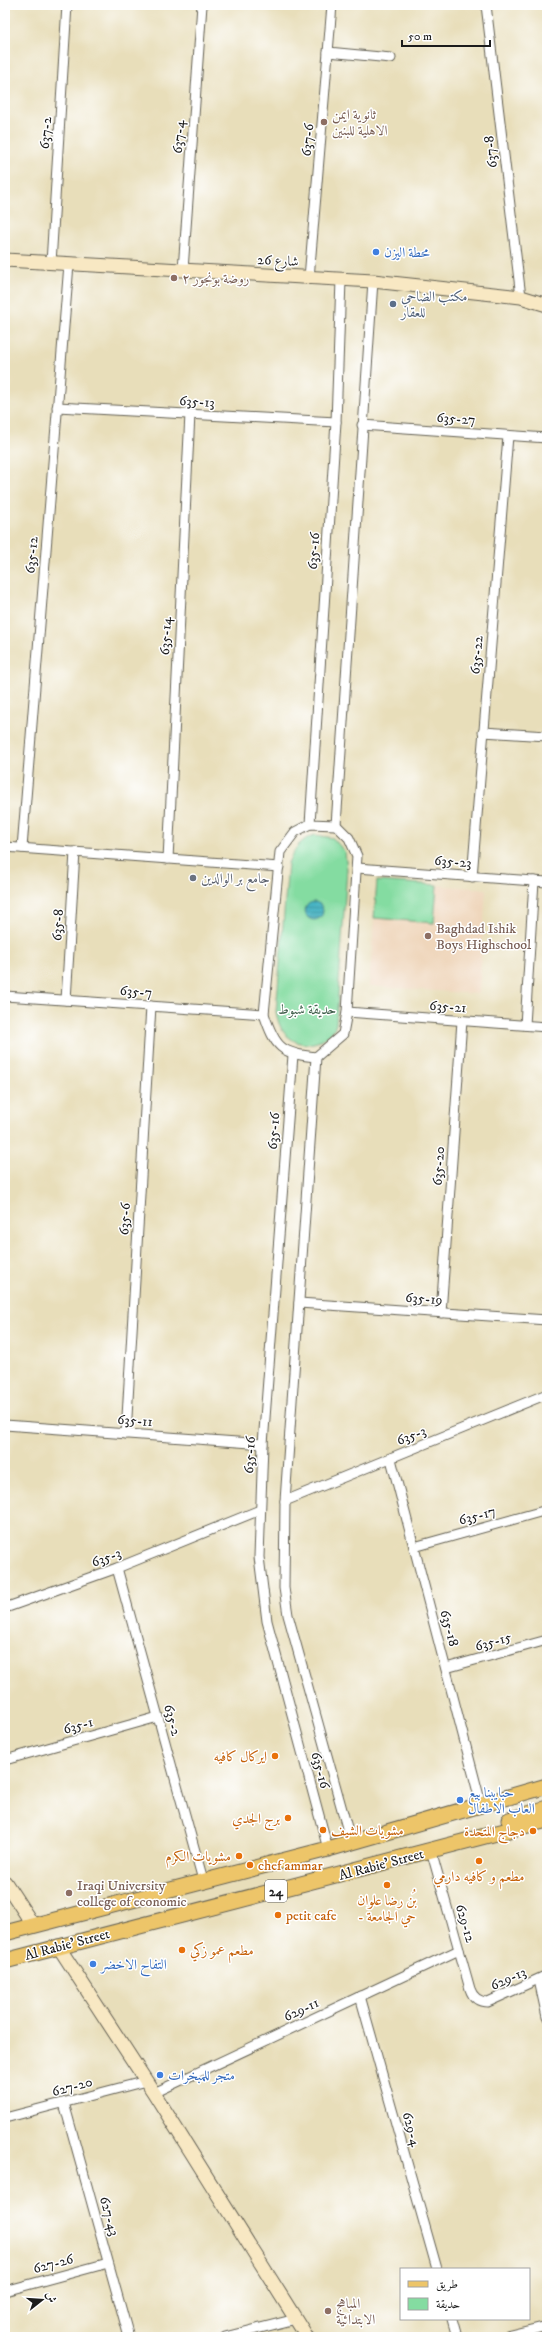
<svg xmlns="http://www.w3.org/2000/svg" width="552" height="2342" viewBox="0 0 552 2342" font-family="'IM FELL DW Pica',Amiri,serif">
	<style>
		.built { fill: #efd6bb }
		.park { fill: #84dca1; stroke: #507c5e }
		.water { fill: url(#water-rules); stroke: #316870 }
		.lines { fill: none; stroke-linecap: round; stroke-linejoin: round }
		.street-casing { stroke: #636053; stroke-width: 11 }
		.secondary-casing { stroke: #636053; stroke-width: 15 }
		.primary-casing { stroke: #636053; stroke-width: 17 }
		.street { stroke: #fff; stroke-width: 9 }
		.secondary { stroke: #f8e8c3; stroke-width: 13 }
		.primary { stroke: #edc569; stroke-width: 15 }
		.education-dot { fill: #8d6e63; stroke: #fff; stroke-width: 1.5 }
		.shop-dot { fill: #3f7fe0; stroke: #fff; stroke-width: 1.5 }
		.service-dot { fill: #5c6f8a; stroke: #fff; stroke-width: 1.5 }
		.worship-dot { fill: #6b7280; stroke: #fff; stroke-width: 1.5 }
		.food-dot { fill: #e8710a; stroke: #fff; stroke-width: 1.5 }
		.labels { text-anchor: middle; stroke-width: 3; stroke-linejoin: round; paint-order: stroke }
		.shield { fill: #fff; stroke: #606060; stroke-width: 1 }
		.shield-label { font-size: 13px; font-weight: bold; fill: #1c1c1c }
		.education-label { font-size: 14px; fill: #785e54; stroke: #fff; text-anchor: start }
		.street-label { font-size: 14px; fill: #1c1c1c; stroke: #fff }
		.shop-label { font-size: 14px; fill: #366cbe; stroke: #fff; text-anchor: start }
		.service-label { font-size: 14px; fill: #4e5e75; stroke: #fff; text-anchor: start }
		.worship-label { font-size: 14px; fill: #5b616d; stroke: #fff; text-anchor: start }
		.park-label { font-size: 14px; fill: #405f4b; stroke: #fff }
		.food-label { font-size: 14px; fill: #c56008; stroke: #fff; text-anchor: end }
	</style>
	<defs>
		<pattern id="water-rules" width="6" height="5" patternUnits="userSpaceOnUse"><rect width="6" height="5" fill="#46b3c3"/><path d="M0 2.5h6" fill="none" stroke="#3a919e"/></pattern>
	</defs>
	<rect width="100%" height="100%" fill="#fff"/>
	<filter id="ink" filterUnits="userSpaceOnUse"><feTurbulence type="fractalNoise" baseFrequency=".025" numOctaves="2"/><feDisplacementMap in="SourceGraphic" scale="8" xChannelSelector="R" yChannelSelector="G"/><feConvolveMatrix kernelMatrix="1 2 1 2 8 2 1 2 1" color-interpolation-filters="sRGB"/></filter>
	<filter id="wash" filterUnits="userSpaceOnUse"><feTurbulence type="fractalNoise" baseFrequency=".012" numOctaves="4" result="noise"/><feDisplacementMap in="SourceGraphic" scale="16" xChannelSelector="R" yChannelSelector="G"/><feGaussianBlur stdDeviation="0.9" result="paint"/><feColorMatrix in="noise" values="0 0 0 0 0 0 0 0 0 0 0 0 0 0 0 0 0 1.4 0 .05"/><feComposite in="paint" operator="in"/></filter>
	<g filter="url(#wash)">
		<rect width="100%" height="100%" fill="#e8deba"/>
		<polygon class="built" points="377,881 486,889 479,994 369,986"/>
		<g class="park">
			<path d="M 315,835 L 333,838 L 345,852 L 347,869 L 336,1024 C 331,1042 304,1050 290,1038 C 281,1032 278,1022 276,1012 L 288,863 C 294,850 300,839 315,835 Z"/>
			<polygon points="377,881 437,885 434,923 374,918"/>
		</g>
		<circle class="water" cx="314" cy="911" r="9"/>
	</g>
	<g filter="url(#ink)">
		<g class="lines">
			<defs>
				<g id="street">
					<polyline points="486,5 521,297"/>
					<polyline points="328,52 391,58"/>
					<polyline points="51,263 67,5"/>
					<polyline points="183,270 202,5"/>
					<polyline points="309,278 332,5"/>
					<polyline points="57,407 336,422"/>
					<polyline points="362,425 547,438"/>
					<polyline points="483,732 547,736"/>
					<path d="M 310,824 L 336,825 L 349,838 L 357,856 L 347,1012 L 343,1034 L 316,1057 C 281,1054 275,1047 264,1014 L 280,852 L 295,832 Z"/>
					<polyline points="310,824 336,422 341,280"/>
					<polyline points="336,825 373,281"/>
					<polyline points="5,847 279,867"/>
					<polyline points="22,848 69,264"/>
					<polyline points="168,859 190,414"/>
					<polyline points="357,868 547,882"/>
					<polyline points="472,877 508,436"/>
					<polyline points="5,996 264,1014"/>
					<polyline points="66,1000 75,852"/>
					<polyline points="347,1012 547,1027"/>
					<polyline points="525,1025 534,881"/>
					<polyline points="293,1055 263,1444 259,1557 267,1621 328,1849"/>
					<polyline points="316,1057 285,1501 284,1588 288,1615 351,1842"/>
					<polyline points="299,1303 547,1320"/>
					<polyline points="441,1313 462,1021"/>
					<polyline points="5,1425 263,1444"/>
					<polyline points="126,1434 151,1006"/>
					<polyline points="391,1459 481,1804"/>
					<polyline points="285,1501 547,1394"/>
					<polyline points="414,1547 547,1510"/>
					<polyline points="117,1568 203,1880"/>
					<polyline points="5,1608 117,1568 260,1510"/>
					<polyline points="446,1668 547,1640"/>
					<polyline points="5,1760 158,1717"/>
					<path d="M 431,1850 L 470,1989 C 473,1998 479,2002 488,2002 L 547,1975"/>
					<polyline points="539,1980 547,2017"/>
					<polyline points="360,1996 437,2269"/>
					<polyline points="154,2093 459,1950"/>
					<polyline points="64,2103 129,2337"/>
					<polyline points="5,2118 146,2081"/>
					<polyline points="5,2291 108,2263"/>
					<polyline points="452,2319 457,2337"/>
					<polyline points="225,2337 296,2319"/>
					<polyline points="503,2337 547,2326"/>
				</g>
				<g id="secondary">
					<polyline points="5,260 373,281 521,297 547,305"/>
					<polyline points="5,1882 33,1925"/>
					<polyline points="58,1946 154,2093 307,2337"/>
				</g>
				<g id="primary">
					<polyline points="509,1820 547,1808"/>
					<polyline points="5,1933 328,1849 547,1786"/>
					<polyline points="5,1961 547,1820"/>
				</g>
			</defs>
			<use href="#street" class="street-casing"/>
			<use href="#secondary" class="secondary-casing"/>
			<use href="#primary" class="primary-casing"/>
			<use href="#street" class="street"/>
			<use href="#secondary" class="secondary"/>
			<use href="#primary" class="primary"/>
		</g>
	</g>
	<g class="education-dot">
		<circle cx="324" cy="122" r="4"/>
		<circle cx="174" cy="278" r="4"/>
		<circle cx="428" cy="936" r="4"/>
		<circle cx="69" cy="1893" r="4"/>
		<circle cx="328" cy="2311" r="4"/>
	</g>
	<g class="shop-dot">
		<circle cx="376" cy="252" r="4"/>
		<circle cx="460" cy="1800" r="4"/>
		<circle cx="93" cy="1964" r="4"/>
		<circle cx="160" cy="2075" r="4"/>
	</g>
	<circle class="service-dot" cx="393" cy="304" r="4"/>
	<circle class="worship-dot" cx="193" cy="878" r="4"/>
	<g class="food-dot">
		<circle cx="275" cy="1756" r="4"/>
		<circle cx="288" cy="1818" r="4"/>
		<circle cx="323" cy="1830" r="4"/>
		<circle cx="533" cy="1831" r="4"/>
		<circle cx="239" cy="1856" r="4"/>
		<circle cx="479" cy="1861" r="4"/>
		<circle cx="250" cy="1865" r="4"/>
		<circle cx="387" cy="1885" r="4"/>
		<circle cx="278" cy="1915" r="4"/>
		<circle cx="182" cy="1950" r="4"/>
	</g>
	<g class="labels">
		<rect class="shield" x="265" y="1880" width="22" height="22" rx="3"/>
		<g class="shield-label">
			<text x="276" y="1896">24</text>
		</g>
		<g class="education-label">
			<text x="332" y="119">ثانوية ايمن<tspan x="332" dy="16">الاهلية للبنين</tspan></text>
			<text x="182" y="283">روضة بونجور ٢</text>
			<text x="436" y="933">Baghdad Ishik<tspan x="436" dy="16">Boys Highschool</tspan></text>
			<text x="77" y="1890">Iraqi University<tspan x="77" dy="16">college of economic</tspan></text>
			<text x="336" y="2308">المباهج<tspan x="336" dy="16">الابتدائية</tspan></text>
		</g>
		<g class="street-label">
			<text transform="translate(45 133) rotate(-86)" y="5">637-2</text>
			<text transform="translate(178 137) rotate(-86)" y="5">637-4</text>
			<text transform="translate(307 140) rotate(-85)" y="5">637-6</text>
			<text transform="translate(490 152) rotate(-97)" y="5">637-8</text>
			<text transform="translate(278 260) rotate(3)" y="5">شارع 26</text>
			<text transform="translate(197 401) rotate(3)" y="5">635-13</text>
			<text transform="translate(456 418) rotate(4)" y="5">635-27</text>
			<text transform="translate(313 551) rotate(-86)" y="5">635-16</text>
			<text transform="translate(31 555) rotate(-85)" y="5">635-12</text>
			<text transform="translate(165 636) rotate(-87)" y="5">635-14</text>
			<text transform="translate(476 655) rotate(-85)" y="5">635-22</text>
			<text transform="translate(453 861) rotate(4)" y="5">635-23</text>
			<text transform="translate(57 925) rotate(-87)" y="5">635-8</text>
			<text transform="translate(136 991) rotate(4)" y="5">635-7</text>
			<text transform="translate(448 1006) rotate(4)" y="5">635-21</text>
			<text transform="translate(273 1131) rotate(-86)" y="5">635-16</text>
			<text transform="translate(438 1166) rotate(-86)" y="5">635-20</text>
			<text transform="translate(124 1219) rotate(-87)" y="5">635-6</text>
			<text transform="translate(424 1298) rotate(4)" y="5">635-19</text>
			<text transform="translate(135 1420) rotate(4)" y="5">635-11</text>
			<text transform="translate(411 1435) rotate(-22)" y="5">635-3</text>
			<text transform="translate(249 1455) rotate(-87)" y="5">635-16</text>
			<text transform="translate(477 1515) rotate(-15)" y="5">635-17</text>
			<text transform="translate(106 1557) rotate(-21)" y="5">635-3</text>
			<text transform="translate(450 1628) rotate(75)" y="5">635-18</text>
			<text transform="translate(493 1641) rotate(-16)" y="5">635-15</text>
			<text transform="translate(173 1720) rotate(75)" y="5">635-2</text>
			<text transform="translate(78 1725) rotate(-16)" y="5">635-1</text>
			<text transform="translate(321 1770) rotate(75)" y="5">635-16</text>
			<text transform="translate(381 1864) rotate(-15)" y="5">Al Rabie' Street</text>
			<text transform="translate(466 1923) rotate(74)" y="5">629-12</text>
			<text transform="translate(67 1944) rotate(-15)" y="5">Al Rabie' Street</text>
			<text transform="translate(508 1978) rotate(-24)" y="5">629-13</text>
			<text transform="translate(301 2009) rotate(-25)" y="5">629-11</text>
			<text transform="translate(72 2086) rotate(-15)" y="5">627-20</text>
			<text transform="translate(412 2129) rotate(74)" y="5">629-4</text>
			<text transform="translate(110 2216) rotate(74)" y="5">627-43</text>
			<text transform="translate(53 2263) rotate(-15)" y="5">627-26</text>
		</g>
		<g class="shop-label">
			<text x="384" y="257">محطة اليزن</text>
			<text x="468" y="1797">حبايبنا بيع<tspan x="468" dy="16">العاب الاطفال</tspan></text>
			<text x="101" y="1969">التفاح الاخضر</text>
			<text x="168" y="2080">متجر للمبخرات</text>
		</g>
		<g class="service-label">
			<text x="401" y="301">مكتب الضاحي<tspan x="401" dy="16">للعقار</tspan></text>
		</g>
		<g class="worship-label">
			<text x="201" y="883">جامع بر الوالدين</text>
		</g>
		<g class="park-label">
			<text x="307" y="1014">حديقة شبوط</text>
		</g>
		<g class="food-label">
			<text x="267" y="1761">ايركال كافيه</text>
			<text x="280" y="1823">برج الجدي</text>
			<text x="331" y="1835" text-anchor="start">مشويات الشيف</text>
			<text x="525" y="1836">دجاج المتحدة</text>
			<text x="231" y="1861">مشويات الكرم</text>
			<text x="258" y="1870" text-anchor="start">chef ammar</text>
			<text x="479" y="1881" text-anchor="middle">مطعم و كافيه دارمي</text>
			<text x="387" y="1905" text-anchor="middle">بُن رضا علوان<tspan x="387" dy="16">- حي الجامعة</tspan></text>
			<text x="286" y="1920" text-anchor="start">petit cafe</text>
			<text x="190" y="1955" text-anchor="start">مطعم عمو زكي</text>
		</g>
	</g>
	<rect width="552" height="2342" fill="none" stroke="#fff" stroke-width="20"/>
	<rect x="400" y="2268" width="130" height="52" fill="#ffffff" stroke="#a4a4a4"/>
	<rect x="408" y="2281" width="20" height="6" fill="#edc569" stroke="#a4a4a4"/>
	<text x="436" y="2288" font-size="12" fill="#1c1c1c">طريق</text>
	<rect x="408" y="2298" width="20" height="12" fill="#84dca1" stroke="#a4a4a4"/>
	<text x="436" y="2308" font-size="12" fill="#1c1c1c">حديقة</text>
	<g transform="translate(42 2300) rotate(73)" stroke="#ffffff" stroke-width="3" paint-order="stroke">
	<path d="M0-3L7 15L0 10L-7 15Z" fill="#1c1c1c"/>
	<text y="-6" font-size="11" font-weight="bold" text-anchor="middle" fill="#1c1c1c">ش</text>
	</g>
	<path d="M402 40v6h88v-6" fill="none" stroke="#1c1c1c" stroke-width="2"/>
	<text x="408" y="40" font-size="12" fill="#1c1c1c" stroke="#ffffff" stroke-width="3" paint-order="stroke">50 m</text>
</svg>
